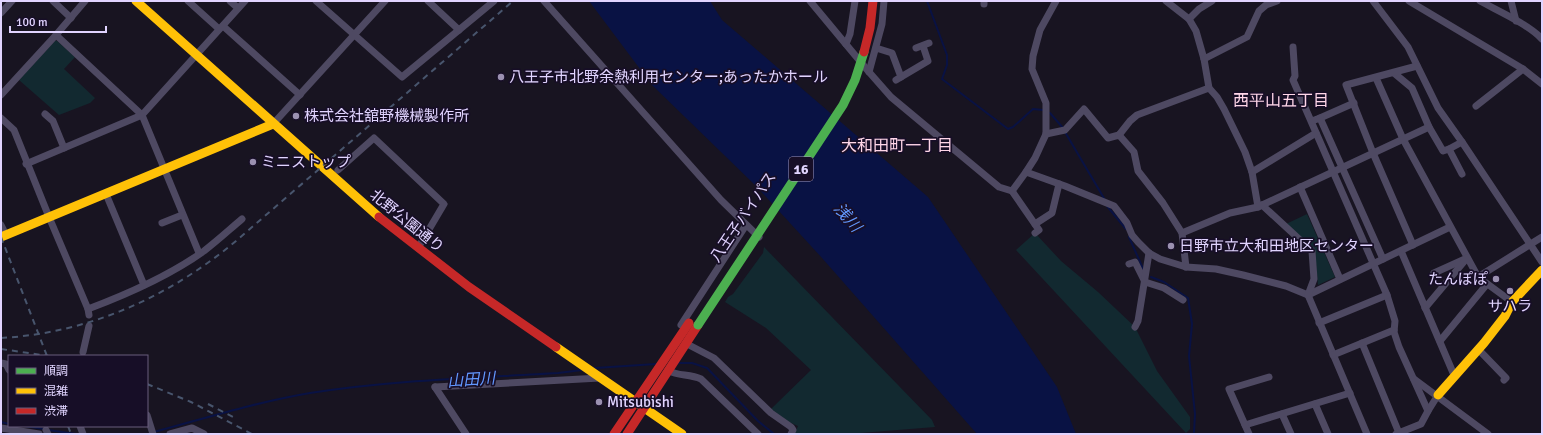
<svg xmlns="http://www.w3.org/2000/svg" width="1543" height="435" viewBox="0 0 1543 435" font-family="Signika,'Noto Sans JP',sans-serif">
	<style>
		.green { fill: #122930 }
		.water { fill: #091244 }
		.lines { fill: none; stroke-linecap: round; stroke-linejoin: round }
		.stream { stroke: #091244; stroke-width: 2 }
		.street { stroke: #4e4962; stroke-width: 7 }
		.slow { stroke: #ffc107; stroke-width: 9 }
		.jam { stroke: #c62828; stroke-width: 9 }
		.rail { stroke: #48556d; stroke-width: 2; stroke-dasharray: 6 5; stroke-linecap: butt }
		.fast-bridge { stroke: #4caf50; stroke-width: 9 }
		.jam-bridge { stroke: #c62828; stroke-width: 9 }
		.poi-dot { fill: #9b91b1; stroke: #170e27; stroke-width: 1.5 }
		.labels { text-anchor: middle; stroke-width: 3.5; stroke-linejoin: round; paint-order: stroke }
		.shield { fill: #170e27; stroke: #a499be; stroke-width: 1 }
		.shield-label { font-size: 14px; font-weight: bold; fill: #e1d4ff }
		.poi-label { font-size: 15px; fill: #e1d4ff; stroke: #170e27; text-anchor: start }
		.street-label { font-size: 15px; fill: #e1d4ff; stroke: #170e27 }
		.neighbourhood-label { font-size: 16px; fill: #ffd6e8; stroke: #170e27 }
		.water-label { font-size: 16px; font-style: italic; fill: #6298ff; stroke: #170e27 }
	</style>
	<rect width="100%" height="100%" fill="#181421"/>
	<g class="green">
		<polygon points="55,41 57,41 75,57 64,69 95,98 90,103 59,115 19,80"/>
		<polygon points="1307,214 1335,277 1318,285 1315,252 1286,224"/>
		<polygon points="1035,233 1061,261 1098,292 1135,327 1157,371 1190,417 1190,429 1186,433 1016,250"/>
		<polygon points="764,247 932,420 935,427 848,434 801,434 795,433 798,426 789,422 771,409 811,370 766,328 725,302 728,297 733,294 763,253"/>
	</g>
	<polygon class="water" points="589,1 710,1 722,20 928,197 1057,387 1076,434 977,434 822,258 756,186 652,85"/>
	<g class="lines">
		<g class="stream">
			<polyline points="927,1 947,55 947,65 942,79 1008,129 1013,127 1033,109 1043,110"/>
			<polyline points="1050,113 1063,128"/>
			<polyline points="1065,132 1105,200"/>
			<polyline points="1107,206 1126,229"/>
			<polyline points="1129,237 1144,271"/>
			<polyline points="1151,277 1164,282 1188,298 1192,324 1189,356 1195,414 1194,432"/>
			<polyline points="678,363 692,363 707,368 758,421 774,434"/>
			<polyline points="595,368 656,364"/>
			<polyline points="1,422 9,424"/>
			<polyline points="25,426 44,429"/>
			<polyline points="48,430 76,434"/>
			<path d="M 154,432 C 206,418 257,402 310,393 C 392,380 476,378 558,373 L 582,370"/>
		</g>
		<g class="street">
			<polyline points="53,1 71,18"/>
			<polyline points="188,1 219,29"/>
			<polyline points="230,1 238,8"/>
			<polyline points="316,1 402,77 494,1"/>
			<polyline points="428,1 459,30"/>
			<polyline points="544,1 721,200 759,237"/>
			<polyline points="810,1 869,72 891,97 999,187 1012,191 1039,230 1035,233"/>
			<polyline points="984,1 984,4"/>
			<polyline points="1166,1 1189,19 1196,31 1204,59 1209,88 1217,97 1224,109 1245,152 1252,172 1258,207"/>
			<polyline points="1373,1 1408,47 1438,108 1462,142 1542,262"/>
			<polyline points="1409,1 1523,69 1542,84"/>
			<path d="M 1480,1 C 1498,11 1528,24 1542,39"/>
			<polyline points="1511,1 1516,21"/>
			<polyline points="1,13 12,1"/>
			<polyline points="1189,19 1199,9 1212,1"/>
			<polyline points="223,26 300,95"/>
			<polyline points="56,35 142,115 199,253"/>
			<polyline points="846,44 850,34 855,1"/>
			<polyline points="1293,47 1295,76 1293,80 1387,295 1395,321 1394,332 1399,347 1428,411"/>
			<polyline points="876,48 892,53 901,77 896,80"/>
			<polyline points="916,48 929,43"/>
			<polyline points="1204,59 1247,37 1259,11 1266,5 1277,1"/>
			<polyline points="869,72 882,24 884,1"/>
			<polyline points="1394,73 1412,88 1429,127 1443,151 1449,149 1462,174"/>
			<polyline points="901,77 928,61 923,46"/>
			<polyline points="1376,78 1403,139 1478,277 1512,302"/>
			<polyline points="1,95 56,35 85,1"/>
			<polyline points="1476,106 1523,69"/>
			<polyline points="45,114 53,121 64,148"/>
			<polyline points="1,118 14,130 49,217 88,309 89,315"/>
			<polyline points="1320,118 1354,103"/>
			<polyline points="1312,121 1320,118 1383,259"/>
			<polyline points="273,124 385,1"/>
			<polyline points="1046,134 1065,130 1084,109 1108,138 1119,135 1134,152 1138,171 1163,203 1182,233 1186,267"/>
			<polyline points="1119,135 1130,121 1137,115 1209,88"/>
			<polyline points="1449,149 1462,142"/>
			<polyline points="26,164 142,115 245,1"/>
			<polyline points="338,170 374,138 444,204 418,248"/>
			<polyline points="1026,172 1035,158 1046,134 1046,103 1032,69 1033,56 1040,30 1056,1"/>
			<polyline points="1252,172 1316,133"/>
			<polyline points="1300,187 1340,279"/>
			<polyline points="1012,191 1026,172 1065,186 1114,206 1127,223 1132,235 1138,242 1149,253 1160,259 1186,267 1216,269 1243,275 1286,286 1308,295 1450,227"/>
			<polyline points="106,194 144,285"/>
			<polyline points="1262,205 1312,251 1314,279 1308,295 1367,434"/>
			<polyline points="162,223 182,215"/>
			<polyline points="1035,224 1052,213 1059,184"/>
			<polyline points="1,225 6,235"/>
			<polyline points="1182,233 1230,213 1258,207 1429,127"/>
			<polyline points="1413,245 1373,153 1346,85 1417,66"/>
			<polyline points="1401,251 1454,375"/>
			<polyline points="1129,264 1135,262 1145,282 1164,288 1183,300"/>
			<polyline points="1434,273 1465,259"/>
			<polyline points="1478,277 1542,237"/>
			<polyline points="1425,308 1467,258"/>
			<path d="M 88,309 C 128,294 169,276 204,251 C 217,241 229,230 242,219"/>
			<polyline points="1319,323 1387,295"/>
			<polyline points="681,325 746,225"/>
			<polyline points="1135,327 1138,321 1149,253"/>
			<polyline points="1440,341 1487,284"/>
			<polyline points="1362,343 1399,433"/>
			<polyline points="689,345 714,358 771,413 791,427 793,430 791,434"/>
			<polyline points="1478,349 1506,378 1504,380"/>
			<polyline points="83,352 89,326"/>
			<polyline points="1333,355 1394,330"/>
			<polyline points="1,363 6,364 9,370"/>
			<path d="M 669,371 C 678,376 690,374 701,379 L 758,434"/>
			<polyline points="1414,379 1488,434"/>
			<polyline points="435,387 600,378"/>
			<polyline points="435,387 466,434"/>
			<polyline points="1315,404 1328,434"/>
			<polyline points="1282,414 1291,434"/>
			<polyline points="147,415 153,434"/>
			<polyline points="1245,425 1350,393"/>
			<polyline points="80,426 83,434"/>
			<polyline points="1,428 39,434"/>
			<polyline points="46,430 48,434"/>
			<polyline points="170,434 192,428 204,434"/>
			<polyline points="1249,434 1229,389 1269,377"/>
			<polyline points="1396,434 1421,424 1428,411 1438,395"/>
		</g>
		<g class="slow">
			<polyline points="136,1 379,217"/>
			<polyline points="1,237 273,124"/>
			<polyline points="556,347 682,434"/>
			<polyline points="1438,395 1484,343 1505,316 1512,302 1542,270"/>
		</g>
		<g class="jam">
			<polyline points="379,217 469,287 556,347"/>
			<polyline points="614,434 689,323"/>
			<polyline points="627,434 698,325"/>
		</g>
		<g class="rail">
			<polyline points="1,237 47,356"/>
			<path d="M 1,338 C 89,333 169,297 236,241 L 513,1"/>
			<polyline points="1,349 49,356"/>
			<polyline points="147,384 191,402 252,434"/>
			<polyline points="208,404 237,419"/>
			<polyline points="68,426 71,434"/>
		</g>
		<polyline class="fast-bridge" points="698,325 843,105 855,80 864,52"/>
		<polyline class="jam-bridge" points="864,52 870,28 873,1"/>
	</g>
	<g class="poi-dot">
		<circle cx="501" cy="77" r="4"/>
		<circle cx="296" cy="116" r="4"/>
		<circle cx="253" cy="162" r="4"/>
		<circle cx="1171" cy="246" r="4"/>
		<circle cx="1496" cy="279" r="4"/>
		<circle cx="1510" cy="291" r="4"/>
		<circle cx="599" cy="402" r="4"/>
	</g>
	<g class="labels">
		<rect class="shield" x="789" y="157" width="24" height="24" rx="3"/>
		<g class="shield-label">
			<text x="801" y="174">16</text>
		</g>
		<g class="poi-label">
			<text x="509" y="82">八王子市北野余熱利用センター;あったかホール</text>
			<text x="304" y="121">株式会社舘野機械製作所</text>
			<text x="261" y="167">ミニストップ</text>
			<text x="1179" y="251">日野市立大和田地区センター</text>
			<text x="1488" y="284" text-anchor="end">たんぽぽ</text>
			<text x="1510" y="311" text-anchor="middle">サハラ</text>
			<text x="607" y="407">Mitsubishi</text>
		</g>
		<g class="street-label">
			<text transform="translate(743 217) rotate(-56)" y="5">八王子バイパス</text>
			<text transform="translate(407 221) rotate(39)" y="5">北野公園通り</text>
		</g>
		<g class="neighbourhood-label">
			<text x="1281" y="106">西平山五丁目</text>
			<text x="897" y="151">大和田町一丁目</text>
		</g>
		<g class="water-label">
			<text transform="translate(848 217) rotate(49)" y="6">浅川</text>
			<text transform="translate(471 379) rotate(-4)" y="6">山田川</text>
		</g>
	</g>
	<rect width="1543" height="435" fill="none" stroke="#e1d4ff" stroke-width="4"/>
	<rect x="8" y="355" width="140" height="72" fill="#170e27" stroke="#685d7d"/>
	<rect x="16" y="368" width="20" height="6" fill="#4caf50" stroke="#685d7d"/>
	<text x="44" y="375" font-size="12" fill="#e1d4ff">順調</text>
	<rect x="16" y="388" width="20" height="6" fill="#ffc107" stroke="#685d7d"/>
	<text x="44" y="395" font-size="12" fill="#e1d4ff">混雑</text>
	<rect x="16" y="408" width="20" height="6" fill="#c62828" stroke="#685d7d"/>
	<text x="44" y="415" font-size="12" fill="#e1d4ff">渋滞</text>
	<path d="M10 26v6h96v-6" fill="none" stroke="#e1d4ff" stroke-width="2"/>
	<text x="16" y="26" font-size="12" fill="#e1d4ff" stroke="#170e27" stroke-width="3" paint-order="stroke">100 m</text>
</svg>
